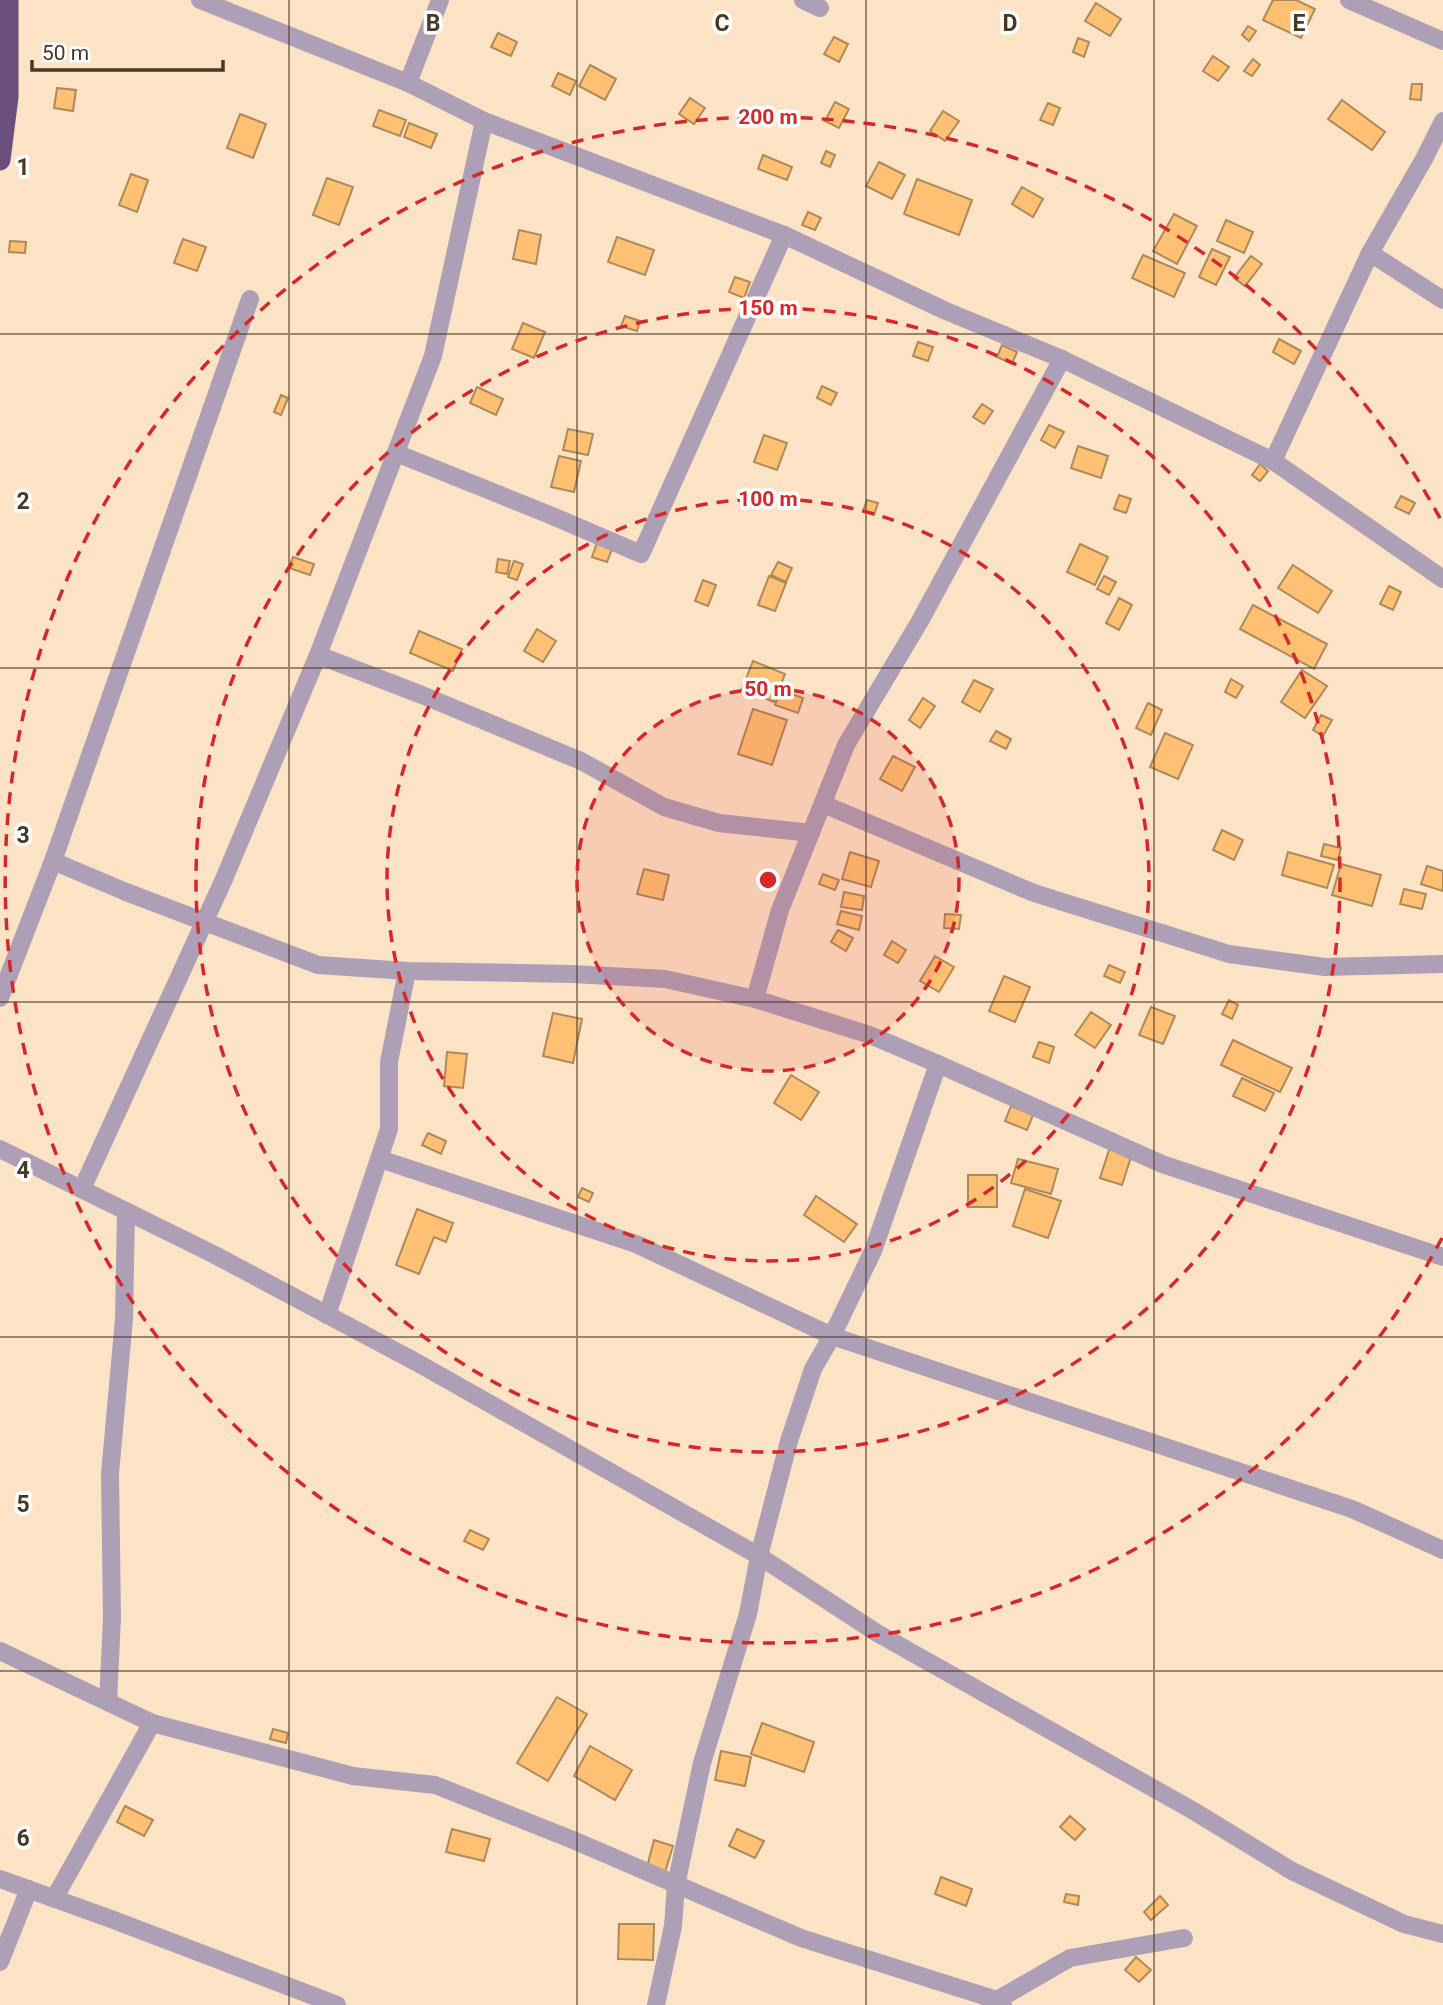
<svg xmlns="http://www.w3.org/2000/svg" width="1443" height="2005" viewBox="0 0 1443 2005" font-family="Roboto,sans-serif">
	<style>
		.building { fill: #fec173; stroke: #ae895a; stroke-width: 2 }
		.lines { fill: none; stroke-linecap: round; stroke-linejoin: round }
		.minor { stroke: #ada0b6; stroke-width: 18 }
		.highway { stroke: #6a4e7b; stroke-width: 21 }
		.grid { fill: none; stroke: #483824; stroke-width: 2; stroke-opacity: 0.55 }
		.ring { fill: none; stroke: #d62828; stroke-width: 3.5; stroke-dasharray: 12 9 }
		.grid-label { font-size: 23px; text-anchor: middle; font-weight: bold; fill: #483824; stroke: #fff; stroke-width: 7; stroke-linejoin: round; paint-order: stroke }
		.centre { fill: #d62828; stroke: #fff; stroke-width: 3.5 }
		.ring-label { font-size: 21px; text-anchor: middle; font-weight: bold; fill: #d62828; stroke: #fff; stroke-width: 7; stroke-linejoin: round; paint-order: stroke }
	</style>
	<rect width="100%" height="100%" fill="#fce3c6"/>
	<g class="building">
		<polygon points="1273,0 1296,0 1315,9 1301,38 1263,20"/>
		<polygon points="1096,3 1121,19 1110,36 1085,21"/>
		<polygon points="1248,26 1256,31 1249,41 1242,35"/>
		<polygon points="498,33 517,42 511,56 491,47"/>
		<polygon points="834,37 848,44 839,62 824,54"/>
		<polygon points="1078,38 1089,42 1084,57 1073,52"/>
		<polygon points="1213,56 1229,67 1218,81 1203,71"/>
		<polygon points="1253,59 1260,65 1252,76 1244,71"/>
		<polygon points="590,65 616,79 605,100 579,86"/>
		<polygon points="558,73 576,81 570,95 552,86"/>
		<polygon points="1412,84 1422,84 1421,100 1410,99"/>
		<polygon points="57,88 76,90 73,111 54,108"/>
		<polygon points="690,98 705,108 694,124 679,114"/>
		<polygon points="1342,100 1385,132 1372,150 1328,119"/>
		<polygon points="835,102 849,109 839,128 825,121"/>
		<polygon points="1048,103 1060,108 1053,125 1040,120"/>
		<polygon points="379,110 406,120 400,136 373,126"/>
		<polygon points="943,111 959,121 945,141 930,131"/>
		<polygon points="240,114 266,124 253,158 227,148"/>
		<polygon points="409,123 437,134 431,148 404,137"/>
		<polygon points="826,151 835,155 830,167 821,163"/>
		<polygon points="763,155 792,167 787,180 758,169"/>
		<polygon points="879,162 905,175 892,199 866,186"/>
		<polygon points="131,174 148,180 137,212 119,205"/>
		<polygon points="327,178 353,187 339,225 313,215"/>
		<polygon points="917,179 972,200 959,235 904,214"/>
		<polygon points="1022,187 1043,199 1033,217 1012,204"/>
		<polygon points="808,212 821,218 815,230 802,225"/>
		<polygon points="1174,214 1197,226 1177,264 1153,251"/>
		<polygon points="1226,220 1253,232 1244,253 1217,241"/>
		<polygon points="519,230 541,235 536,264 513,259"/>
		<polygon points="617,237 654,250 645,275 608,262"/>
		<polygon points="183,239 206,247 197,271 174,263"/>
		<polygon points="10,241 26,242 25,253 9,252"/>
		<polygon points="1212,249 1230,257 1216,285 1199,277"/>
		<polygon points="1143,255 1185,273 1174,297 1132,278"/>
		<polygon points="1251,256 1262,264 1245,286 1234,278"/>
		<polygon points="735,277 750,282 744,298 729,292"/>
		<polygon points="625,316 640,321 637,331 621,326"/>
		<polygon points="523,323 545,332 534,358 512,349"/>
		<polygon points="1279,339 1301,351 1294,364 1273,352"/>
		<polygon points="918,342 933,347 928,361 913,356"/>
		<polygon points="1002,345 1017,352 1012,364 997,357"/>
		<polygon points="822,386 837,393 831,405 817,398"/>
		<polygon points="477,387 503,399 496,415 470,403"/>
		<polygon points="281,395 288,398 281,415 274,412"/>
		<polygon points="982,404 993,411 984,424 973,417"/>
		<polygon points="1049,425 1064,432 1055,448 1041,440"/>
		<polygon points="568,429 593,434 588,455 563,450"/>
		<polygon points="764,435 787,443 777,470 754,462"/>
		<polygon points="1078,446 1108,456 1101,478 1071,468"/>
		<polygon points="559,456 581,461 574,492 551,487"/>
		<polygon points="1260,464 1268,471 1260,481 1252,475"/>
		<polygon points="1119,495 1131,499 1126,513 1114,509"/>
		<polygon points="1401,496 1415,503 1409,514 1395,507"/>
		<polygon points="867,500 878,503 874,515 863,511"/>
		<polygon points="597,543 612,549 607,562 592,557"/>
		<polygon points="1080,544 1108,557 1095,585 1067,572"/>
		<polygon points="293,557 314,564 310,575 289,568"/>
		<polygon points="498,559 510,561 507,574 496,572"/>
		<polygon points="514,561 523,564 517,580 508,577"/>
		<polygon points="778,562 792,568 786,582 771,575"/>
		<polygon points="1293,565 1332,591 1318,613 1278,588"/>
		<polygon points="769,576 786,583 775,611 758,605"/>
		<polygon points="1104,576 1116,582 1109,595 1097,589"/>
		<polygon points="703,580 716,585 708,606 695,601"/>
		<polygon points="1389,586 1401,592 1393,610 1380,604"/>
		<polygon points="1119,598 1132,605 1119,630 1106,623"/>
		<polygon points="1253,605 1327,644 1314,669 1240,629"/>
		<polygon points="537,629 556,641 543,662 524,651"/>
		<polygon points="419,631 462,649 453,671 410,653"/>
		<polygon points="753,661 785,674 774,702 742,689"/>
		<polygon points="1302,670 1327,686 1305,718 1281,702"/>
		<polygon points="1231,679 1243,686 1236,698 1225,692"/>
		<polygon points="974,680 993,689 980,712 962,702"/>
		<polygon points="781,690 803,698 798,713 775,705"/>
		<polygon points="923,698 935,706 920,728 909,720"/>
		<polygon points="1148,703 1162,710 1151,735 1136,728"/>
		<polygon points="753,709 787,720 772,765 738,754"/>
		<polygon points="1321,715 1332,720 1323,736 1313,730"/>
		<polygon points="996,731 1011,739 1006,749 990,741"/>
		<polygon points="1165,733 1193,745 1178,779 1150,767"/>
		<polygon points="893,756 915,767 902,791 880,779"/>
		<polygon points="1222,830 1243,840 1234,860 1213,850"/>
		<polygon points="1324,844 1341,848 1338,860 1321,856"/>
		<polygon points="850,852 879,861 871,887 842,879"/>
		<polygon points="1288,852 1334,865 1327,888 1282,875"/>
		<polygon points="1341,864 1381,875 1372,906 1332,895"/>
		<polygon points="1427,866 1443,871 1443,891 1421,884"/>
		<polygon points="644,869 669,875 663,900 637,894"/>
		<polygon points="823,874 839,880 835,890 819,884"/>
		<polygon points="1404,889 1426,894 1422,909 1400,904"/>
		<polygon points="844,892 864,896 862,910 841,907"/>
		<polygon points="841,911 862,916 859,930 837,924"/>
		<polygon points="945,914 961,915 959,929 944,928"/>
		<polygon points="838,930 853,938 846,951 831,942"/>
		<polygon points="892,941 906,950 898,963 884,955"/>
		<polygon points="935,956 954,967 939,992 920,981"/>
		<polygon points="1109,965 1125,972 1120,983 1104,976"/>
		<polygon points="1004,976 1030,987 1015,1022 989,1011"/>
		<polygon points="1229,1000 1238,1005 1232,1019 1222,1014"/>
		<polygon points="1151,1007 1175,1016 1163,1044 1139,1035"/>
		<polygon points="1091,1012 1111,1025 1095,1048 1075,1035"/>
		<polygon points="553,1013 582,1019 573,1063 543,1056"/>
		<polygon points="1233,1040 1292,1068 1280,1092 1221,1065"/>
		<polygon points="1039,1042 1054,1047 1049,1063 1033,1057"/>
		<polygon points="447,1052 467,1054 463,1088 444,1086"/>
		<polygon points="791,1075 819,1092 801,1120 774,1103"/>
		<polygon points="1242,1078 1274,1093 1265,1111 1233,1096"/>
		<polygon points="1011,1106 1033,1115 1027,1130 1005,1121"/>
		<polygon points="428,1133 446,1141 441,1154 422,1145"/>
		<polygon points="1110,1147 1132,1154 1122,1185 1100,1178"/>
		<polygon points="1018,1159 1058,1169 1051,1194 1011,1183"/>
		<rect x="968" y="1175" width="29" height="32"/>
		<polygon points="582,1188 593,1193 589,1202 578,1197"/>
		<polygon points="1025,1189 1061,1201 1048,1238 1013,1226"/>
		<polygon points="816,1196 857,1224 844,1242 804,1215"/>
		<polygon points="417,1209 453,1223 446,1242 434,1237 419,1274 396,1265"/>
		<polygon points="470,1530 489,1539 483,1550 464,1541"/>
		<polygon points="557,1697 587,1714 548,1781 517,1763"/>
		<polygon points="762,1723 814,1742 804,1772 751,1754"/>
		<polygon points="273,1729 288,1733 286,1743 270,1739"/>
		<polygon points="590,1746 632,1770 615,1800 574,1776"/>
		<polygon points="721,1751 751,1757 745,1786 715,1780"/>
		<polygon points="125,1806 153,1820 144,1836 117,1822"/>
		<polygon points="1070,1816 1085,1829 1075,1840 1060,1827"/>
		<polygon points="452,1829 490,1839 484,1861 446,1852"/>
		<polygon points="737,1829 764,1841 755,1858 729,1846"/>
		<polygon points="654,1840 673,1846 665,1872 647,1867"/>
		<polygon points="941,1877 972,1889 966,1906 935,1894"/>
		<polygon points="1066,1894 1079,1896 1078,1905 1064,1902"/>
		<polygon points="1160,1896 1168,1905 1151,1920 1144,1912"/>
		<polygon points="619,1924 654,1924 653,1960 618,1959"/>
		<polygon points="1136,1957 1151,1970 1139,1982 1125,1970"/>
	</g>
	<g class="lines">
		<g class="minor">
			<polyline points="200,0 408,83 484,121 784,235 946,311 1062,359 1273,461 1443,579"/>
			<polyline points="803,0 820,8"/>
			<polyline points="1349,0 1443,41"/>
			<polyline points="408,83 440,0"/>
			<polyline points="1370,253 1443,300"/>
			<polyline points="396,453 550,515 641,554 784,235"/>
			<polyline points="1273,461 1370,253 1424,159 1443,121"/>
			<polyline points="318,655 422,695 581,761 664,807 719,823 811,833"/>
			<polyline points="823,804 1034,893 1229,954 1325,967 1443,964"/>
			<polyline points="53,861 126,892 318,965 407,971 572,974 665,979 755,999 870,1035 938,1064 1162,1164 1443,1257"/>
			<polyline points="0,998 53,861 250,299"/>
			<polyline points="755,999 780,910 846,745 920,621 1062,359"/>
			<polyline points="0,1149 213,1254 416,1362 759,1556 877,1633 1192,1810 1292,1871 1404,1924 1443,1934"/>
			<polyline points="380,1159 636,1244 832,1336 1352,1509 1443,1550"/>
			<polyline points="82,1189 224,879 318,655 433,356 484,121"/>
			<polyline points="327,1315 389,1129 389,1062 407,971"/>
			<polyline points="0,1651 152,1723 353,1776 435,1785 573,1840 801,1938 997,2000 1003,2005"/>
			<polyline points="108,1702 112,1618 110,1474 124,1319 126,1211"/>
			<polyline points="0,1879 111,1919 337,2005"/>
			<polyline points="54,1899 152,1723"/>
			<polyline points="0,1962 29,1889"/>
			<polyline points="997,2000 1070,1958 1184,1938"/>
			<polyline points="656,2005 673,1926 676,1885 702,1763 748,1614 759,1556 789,1441 813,1369 832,1336 873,1251 938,1064"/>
		</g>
		<polyline class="highway" points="0,160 8,97 8,0"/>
	</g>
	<path class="grid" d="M 289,0 L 289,2005M 577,0 L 577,2005M 866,0 L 866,2005M 1154,0 L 1154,2005M 0,334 L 1443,334M 0,668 L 1443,668M 0,1002 L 1443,1002M 0,1337 L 1443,1337M 0,1671 L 1443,1671"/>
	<circle cx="768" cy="880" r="191" fill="#d62828" fill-opacity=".12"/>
	<g class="ring">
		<circle cx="768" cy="880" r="191"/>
		<circle cx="768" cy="880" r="381"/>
		<circle cx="768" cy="880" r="572"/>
		<path d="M1442 1238A763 763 0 1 1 1442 522"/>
	</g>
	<g class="grid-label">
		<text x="433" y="31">B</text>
		<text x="722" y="31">C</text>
		<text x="1010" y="31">D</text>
		<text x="1299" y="31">E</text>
		<text x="23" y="175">1</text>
		<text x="23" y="509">2</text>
		<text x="23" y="843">3</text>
		<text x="23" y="1178">4</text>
		<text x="23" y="1512">5</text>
		<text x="23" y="1846">6</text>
	</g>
	<circle cx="768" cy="880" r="10" class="centre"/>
	<g class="ring-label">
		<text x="768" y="124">200 m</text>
		<text x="768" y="315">150 m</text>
		<text x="768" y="506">100 m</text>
		<text x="768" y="696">50 m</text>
	</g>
	<path d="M32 60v10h191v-10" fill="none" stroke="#483824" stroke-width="3.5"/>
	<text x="42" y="60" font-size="21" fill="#483824" stroke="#ffffff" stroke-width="5" paint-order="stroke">50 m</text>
</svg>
